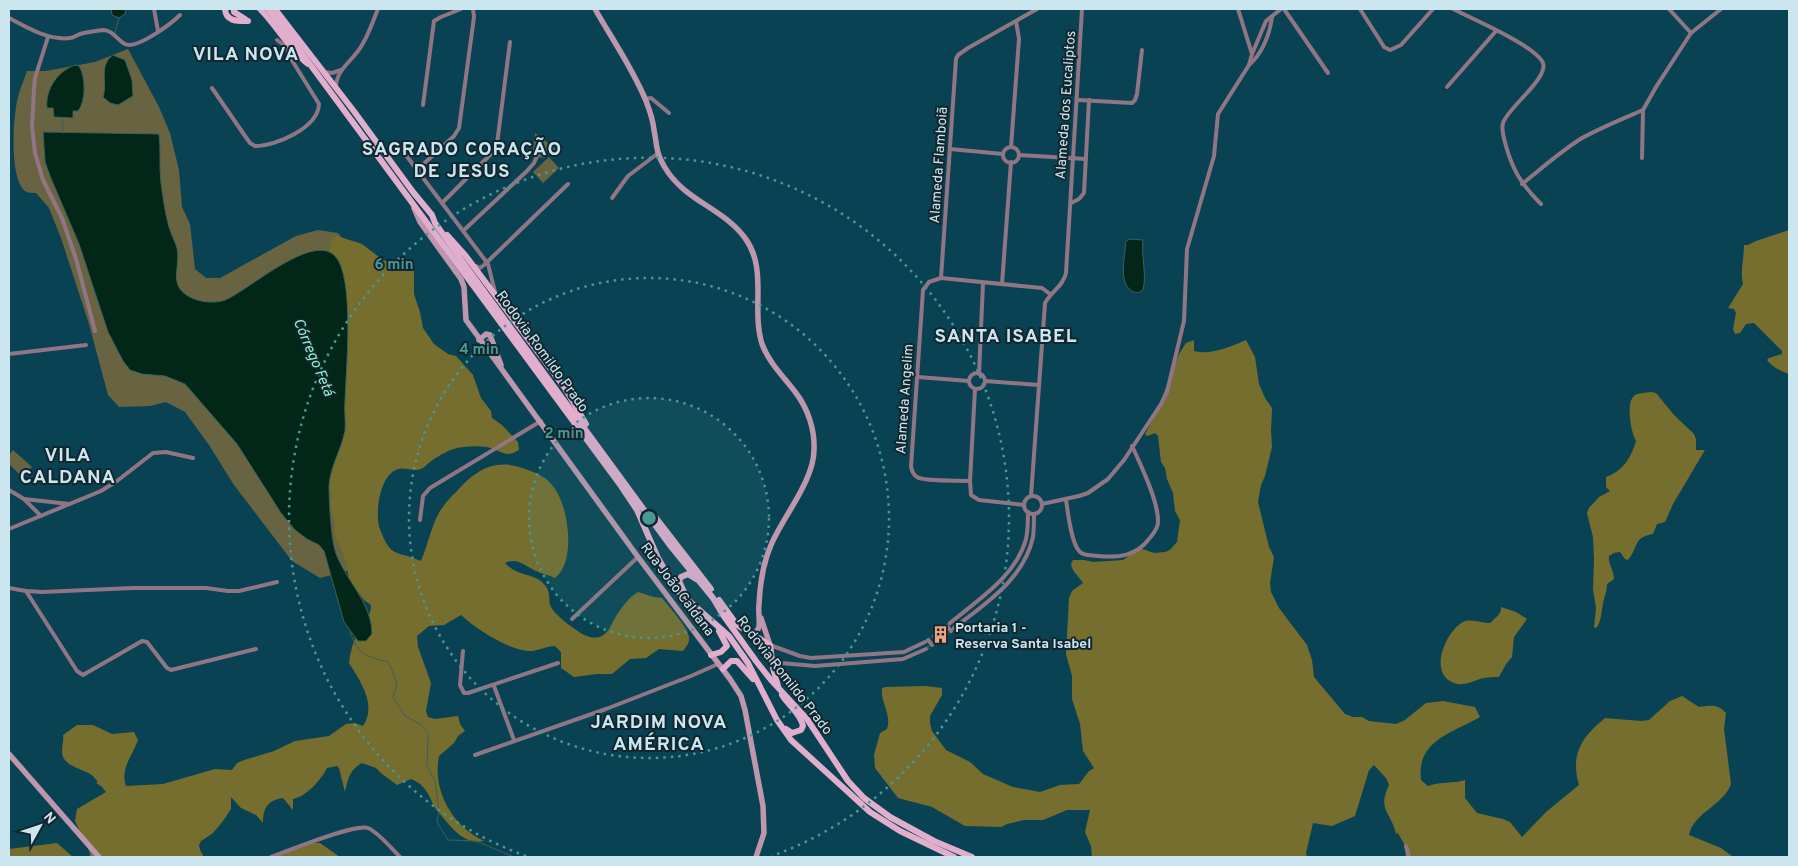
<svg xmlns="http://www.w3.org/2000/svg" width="1798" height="866" viewBox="0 0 1798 866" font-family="Overpass,sans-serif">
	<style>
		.green { fill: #686441 }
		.forest { fill: #766e2e }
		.water { fill: #022718; stroke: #3f6059 }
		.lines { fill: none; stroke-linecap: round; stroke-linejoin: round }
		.stream { stroke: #3f6059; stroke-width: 1 }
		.street-tunnel { stroke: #265b6b; stroke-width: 4; stroke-dasharray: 4 2; stroke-linecap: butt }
		.street { stroke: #907685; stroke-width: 4 }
		.secondary { stroke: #be96ae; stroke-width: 5.5 }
		.primary { stroke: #e2aecd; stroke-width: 6 }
		.ring { fill: none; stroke: #489895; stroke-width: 2.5; stroke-dasharray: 2.5 5 }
		.labels { text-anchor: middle; stroke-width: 4; stroke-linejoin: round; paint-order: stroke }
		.street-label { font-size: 14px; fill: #cce6f0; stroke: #11262e }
		.poi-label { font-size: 14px; font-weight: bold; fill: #cce6f0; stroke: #11262e; text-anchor: start }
		.water-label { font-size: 15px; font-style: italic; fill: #8ef1c2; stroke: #11262e }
		.district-label { font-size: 19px; font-weight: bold; letter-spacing: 1px; fill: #cce6f0; stroke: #11262e }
		.centre { fill: #489895; stroke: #11262e; stroke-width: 2.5 }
		.ring-label { font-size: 15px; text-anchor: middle; font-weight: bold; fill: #489895; stroke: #11262e; stroke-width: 4; stroke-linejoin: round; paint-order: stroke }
	</style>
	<rect width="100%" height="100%" fill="#094353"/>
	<g class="green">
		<path d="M 128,49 L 159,107 L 170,133 L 179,170 L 182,207 L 190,224 L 195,269 L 206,278 L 220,278 L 296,236 L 318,230 L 338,233 L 356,255 L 354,569 L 320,578 L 292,561 L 234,485 L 209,445 L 185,412 L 166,402 L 150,406 L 119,407 L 108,395 L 89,324 L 61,238 L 49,208 L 36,193 C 32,193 28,193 25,191 C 9,179 13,115 18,97 C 20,88 24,80 27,71 L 46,71 L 95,62 Z"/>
		<polygon points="535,133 556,149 544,158 532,156"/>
		<polygon points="549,157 559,168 543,183 533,172"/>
		<polygon points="13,450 32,467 23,478 9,464 9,455"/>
	</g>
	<g class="forest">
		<path d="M 1789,230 L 1789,374 C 1781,371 1772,367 1767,360 L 1769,358 L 1782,354 L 1782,351 L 1754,323 L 1746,324 L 1740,333 L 1735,334 L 1733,329 L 1736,313 L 1734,309 L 1728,308 L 1743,284 C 1740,271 1744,259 1744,245 L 1748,245 L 1756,241 Z"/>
		<path d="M 337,236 L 362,244 L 383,260 L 400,265 L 408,266 L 414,271 L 414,294 L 420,312 L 423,328 L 434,344 L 448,354 L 456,356 L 473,375 L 481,398 L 491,411 L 492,418 L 502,425 L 518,442 L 519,450 C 505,459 501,450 487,447 C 480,446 472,446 464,447 C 451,448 441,454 430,462 C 427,464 424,468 421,469 C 414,472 406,467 399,469 C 380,472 374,515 380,529 C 391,559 396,550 421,561 C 428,545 431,526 440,511 C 445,503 451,497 457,491 C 477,468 498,457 528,470 C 539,474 548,478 555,489 C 569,509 576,562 555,578 C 549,575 542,574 536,571 C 525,566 517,557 505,563 C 516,576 531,573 542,582 C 553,593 547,597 551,607 C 555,615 578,633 587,636 C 592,638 597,638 602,636 C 609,632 611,625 615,618 C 621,608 629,597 638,592 L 654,597 L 662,598 C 669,607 687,626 689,637 C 690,643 686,647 683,651 L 659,649 L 646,658 L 630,659 L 612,674 L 597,674 L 574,677 L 561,668 L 561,652 L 555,646 C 547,646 540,650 532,651 C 511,652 476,629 461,615 L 444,625 L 429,626 L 417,636 L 418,647 L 431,683 L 426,711 L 428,717 L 435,719 L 458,716 L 460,724 L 465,731 L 458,736 L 454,743 L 439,756 C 432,790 452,826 484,841 C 467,845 455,832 445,820 C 442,816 438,812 435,808 C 429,795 425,784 411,779 L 397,785 L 382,774 L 376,768 L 362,763 C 349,770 348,780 345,792 L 339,768 L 337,766 L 327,768 C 320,781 307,796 293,799 L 293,810 L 283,798 C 268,800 263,808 263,823 L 256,815 L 241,808 L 231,797 L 231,809 L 223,821 L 213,833 L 201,841 L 199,845 L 200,850 L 204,857 L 90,857 L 90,853 L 75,821 L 77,809 L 106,792 L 102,787 L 96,783 L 98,782 C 98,782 93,776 93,776 C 83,768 62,767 62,751 C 62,745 64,741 63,735 L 77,725 L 93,725 L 112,734 L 134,732 L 138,740 C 132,757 120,768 126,786 L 163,784 L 215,769 L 232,770 L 237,763 L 244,760 L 274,751 L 295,741 L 329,736 L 346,724 L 355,723 L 363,726 C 377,705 361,682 349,663 C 350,654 352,646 355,639 C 361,627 371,619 371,605 L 364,600 L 349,580 L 346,561 L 334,532 L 335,522 L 331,510 L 331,493 L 325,482 L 342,298 L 341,262 L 339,260 L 330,257 L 329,251 L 332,238 Z"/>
		<path d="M 1194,340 L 1194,351 C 1210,356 1232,346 1246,340 L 1255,357 L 1259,384 L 1265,398 L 1272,408 L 1271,431 L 1272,447 L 1265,476 L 1261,485 L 1258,502 L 1269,547 L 1274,557 L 1270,583 L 1271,592 L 1279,608 L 1307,645 L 1312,660 L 1314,677 L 1345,714 L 1353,717 L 1362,717 L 1369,721 L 1396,724 L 1405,720 L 1426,703 L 1443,701 L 1475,707 L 1480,717 C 1453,733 1416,740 1421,780 L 1428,786 C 1442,781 1453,784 1465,780 L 1465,798 L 1477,813 L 1503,819 L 1510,822 L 1522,837 L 1546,812 L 1579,785 C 1570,754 1582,737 1605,718 L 1641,721 L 1649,720 L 1670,701 L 1682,696 L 1699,707 C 1710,705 1718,704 1726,713 L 1724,729 L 1731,784 C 1723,806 1694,812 1689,835 L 1721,848 L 1733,857 L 1406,857 L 1404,844 L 1398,833 L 1396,834 C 1391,811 1377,811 1389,785 L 1386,778 L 1374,765 L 1369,770 L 1355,816 L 1332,826 L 1313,823 L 1306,853 L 1307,857 L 1092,857 L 1091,846 L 1085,832 L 1090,810 L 1067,810 L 1043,820 L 1024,820 L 1007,824 L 1001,827 L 965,826 L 932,807 L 898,798 L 875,768 L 874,755 L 880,733 L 887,729 C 892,714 880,702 882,688 L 886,687 L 925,686 L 942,688 L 942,695 L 930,716 L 930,723 L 932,731 L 946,750 L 970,762 L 983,774 L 1013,787 L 1040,792 L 1060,785 L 1079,784 L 1089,771 L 1094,768 L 1083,751 L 1080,724 L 1072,699 L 1072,676 L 1066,654 L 1069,598 L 1072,591 L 1083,583 C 1079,576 1072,572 1071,564 L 1073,560 L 1084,560 L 1093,562 L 1123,560 L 1140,548 L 1154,553 L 1165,552 L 1170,550 L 1177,542 L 1180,520 L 1175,511 L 1173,493 L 1167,479 L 1165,468 L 1161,462 L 1158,436 L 1155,433 L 1147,436 L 1145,434 L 1156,413 L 1179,354 L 1186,343 Z"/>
		<path d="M 1651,392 L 1656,393 L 1674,415 L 1694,434 L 1696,439 L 1696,450 L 1705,450 L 1673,504 L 1665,522 L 1657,524 L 1653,534 C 1633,537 1639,547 1628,560 L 1625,559 L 1620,552 L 1614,553 L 1609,556 C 1608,564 1614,571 1614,579 L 1607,584 C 1607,593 1604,596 1603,604 C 1601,612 1602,621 1596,628 L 1594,627 L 1596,608 L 1593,589 L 1594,560 L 1593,537 L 1587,513 L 1589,508 L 1599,497 L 1610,491 L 1606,487 L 1606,477 C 1623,471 1631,458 1636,441 C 1631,432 1625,402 1635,395 C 1639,393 1646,393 1651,392 Z"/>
		<path d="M 1501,607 L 1516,612 L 1527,619 L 1514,637 L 1512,657 L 1506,664 L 1499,677 C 1494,677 1489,677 1484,678 C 1473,680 1465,687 1454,683 C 1428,674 1445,632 1463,622 C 1471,618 1481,623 1490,623 C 1495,618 1502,614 1501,607 Z"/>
		<polygon points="57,843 73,857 9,857 9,849"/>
		<polygon points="313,843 320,843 340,857 269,857 284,850 297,849"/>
	</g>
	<g class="water">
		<polygon points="111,9 126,9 125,14 119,18 112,15"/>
		<path d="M 113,55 L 125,60 L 132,80 L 133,96 L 118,105 L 110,103 L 103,97 C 108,82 98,66 113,55 Z"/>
		<path d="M 75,65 L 79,66 C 86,76 86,102 78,111 L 73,111 L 73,118 L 54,117 L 53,108 L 47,108 C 45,89 58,71 75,65 Z"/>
		<path d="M 43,132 L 159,134 C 161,150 159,166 161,183 C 163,197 165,213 169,227 C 171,234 175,241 177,248 C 181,267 168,284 188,296 C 198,302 214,304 225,300 C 248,291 312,232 335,256 C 355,277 346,371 345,401 C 344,411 346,422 345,431 C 341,450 331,465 329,485 C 329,501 331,543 337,556 C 348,583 372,604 372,634 L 366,641 L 358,641 L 344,622 L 324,551 L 319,545 L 307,539 L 295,530 L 281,513 L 237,444 L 185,384 L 165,376 L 142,374 L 130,370 L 123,361 L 108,332 L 79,244 L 50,176 L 45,162 Z"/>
		<path d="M 1130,239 L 1143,240 C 1141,256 1147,275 1143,290 L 1138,293 C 1116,290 1125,257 1126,241 Z"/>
	</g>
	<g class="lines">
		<g class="stream">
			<polyline points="115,33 119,18"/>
			<polyline points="63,133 63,119"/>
			<path d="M 350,632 C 358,655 367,657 389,662 L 397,684 L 393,697 L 405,716 L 420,724 L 428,734 L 427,766 L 435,781 L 439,811 L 437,822 L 448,840 L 476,841 L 514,857"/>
		</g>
		<g class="street-tunnel">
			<polyline points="927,641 949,624"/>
			<polyline points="926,649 954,628"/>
		</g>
		<g class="street">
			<polyline points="154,9 158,31"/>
			<polyline points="1238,9 1252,54"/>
			<polyline points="1284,9 1328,73"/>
			<polyline points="1360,9 1381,42 1384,47 1390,50 1401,45 1433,9"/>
			<path d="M 1453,9 C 1473,19 1531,44 1542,61 C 1552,76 1508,107 1503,123 C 1501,130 1504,138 1506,146 C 1513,171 1522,185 1541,204"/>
			<polyline points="1669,9 1691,33"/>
			<path d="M 9,18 C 27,27 48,41 70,38 C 73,38 77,35 80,34 C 87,32 95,31 103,30 C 113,30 117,40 125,44 C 136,50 171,24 180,15"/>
			<polyline points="48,37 35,78 34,89 32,126 35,153 43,180 62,218 76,259 95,331"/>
			<path d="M 1249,65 C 1262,54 1270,34 1272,17"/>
			<polyline points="324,72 332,73 341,70"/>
			<path d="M 336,87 C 336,69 354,60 362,45 C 369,34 373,21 378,9"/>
			<polyline points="1447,87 1496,31"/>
			<path d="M 212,88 L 245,136 L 250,143 L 255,146 C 276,146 318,128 319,104 L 293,62 L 285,46 L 277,40"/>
			<polyline points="645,99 651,98 669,113"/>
			<polyline points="1078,100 1132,103 1135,100 1137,94 1142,50"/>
			<polyline points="423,105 434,21 441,17 461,9"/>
			<polyline points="399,146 488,264 495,292"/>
			<polyline points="1011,147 1019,39 1016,21"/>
			<circle cx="1011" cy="155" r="8"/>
			<polyline points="950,149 1003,154"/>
			<polyline points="1019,155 1086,159"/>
			<polyline points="1642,158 1643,110 1656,87 1691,33 1721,9"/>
			<polyline points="417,170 454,136 459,128 474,17 473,9"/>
			<path d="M 1522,184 C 1542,168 1561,151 1582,138 C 1602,127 1622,119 1643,110"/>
			<polyline points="612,198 628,176 657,154"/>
			<polyline points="442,203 492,153 497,144 510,42"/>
			<polyline points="1071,203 1079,199 1084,193 1089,100"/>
			<polyline points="463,231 527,171 534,163 538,154"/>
			<polyline points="476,266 480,268 484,265 568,184"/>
			<polyline points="941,278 956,59 958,55 968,48 1037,9"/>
			<polyline points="1002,284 1011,162"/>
			<polyline points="9,354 86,345"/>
			<circle cx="977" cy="381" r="8"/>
			<polyline points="979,374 983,283"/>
			<polyline points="918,377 969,381"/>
			<polyline points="985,381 1039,385"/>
			<polyline points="975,389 970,481 971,495 979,500 1024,505"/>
			<path d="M 970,481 C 959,480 925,482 917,477 C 913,475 912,471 911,467 L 923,290 L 929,282 L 941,278 L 1042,288 L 1050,294"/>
			<polyline points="9,490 24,499 41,516"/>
			<path d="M 1031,496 L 1045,303 C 1051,292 1064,285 1066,273 L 1082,9"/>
			<circle cx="1033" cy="505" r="9"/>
			<polyline points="24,499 69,504"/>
			<path d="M 1066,500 C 1068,512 1071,544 1080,552 C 1084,556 1092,555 1098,556 C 1119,558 1136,556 1149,539 C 1153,534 1158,529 1158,522 C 1159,503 1141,465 1132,446"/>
			<polyline points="1042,504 1079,496 1088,493 1108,479 1124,460 1161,404 1167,392 1184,321 1187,249 1214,156 1218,114 1249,65 1252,54 1266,21 1281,9"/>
			<polyline points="420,520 423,496 430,488 541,421"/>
			<polyline points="9,529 101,491 117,481 153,453 166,452 193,458"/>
			<polyline points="9,588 26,591 42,592 133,588 206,588 228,591 239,591 277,582"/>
			<polyline points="26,591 77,671 83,675 142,641 147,642 167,668 171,670 256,649"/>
			<polyline points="572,619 638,557"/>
			<path d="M 950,623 C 978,600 1016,576 1026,539 C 1028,530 1028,521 1028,512"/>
			<polyline points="947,626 951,631"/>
			<path d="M 954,628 C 986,603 1024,579 1033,537 C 1034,529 1034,521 1034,514"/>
			<polyline points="928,640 932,645"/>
			<polyline points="770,645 800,656 811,658 904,652 925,642"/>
			<polyline points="463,651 460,685 464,693 468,693 558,663"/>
			<polyline points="773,668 781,663 815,666 903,659 926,649"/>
			<polyline points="494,686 514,740"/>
			<polyline points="475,755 606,709 691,676 718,664"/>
			<polyline points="1406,846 1409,857"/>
			<path d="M 271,857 C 288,851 355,823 368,828 C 378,832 392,849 400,857"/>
		</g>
		<g class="secondary">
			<path d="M 595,9 C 612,39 633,69 646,101 C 650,111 653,120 654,130 C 657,145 656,153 664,166 C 684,201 722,207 745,238 C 768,269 751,309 762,344 C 769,363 784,377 796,393 C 808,409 815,430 814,450 C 814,480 783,517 771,545 C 763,563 760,585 759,604 C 758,612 760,619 759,627 L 757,631 L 751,634"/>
			<polyline points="414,208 420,222 461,279 464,287 466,320 638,557 730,679 741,696 745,710 763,806 764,833 756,857"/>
			<polyline points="479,340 486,334 490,335 501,365"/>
			<polyline points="761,618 770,645"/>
			<polyline points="9,754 99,857"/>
		</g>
		<g class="primary">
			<path d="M 225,9 C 226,22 238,21 248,21"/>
			<polyline points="234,9 234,12 245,19"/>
			<path d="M 260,9 C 277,26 289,49 308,64"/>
			<polyline points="268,9 284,29 621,486 637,510 658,558 673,584 680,593 729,636 748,663 777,720 791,740 870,812 900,831 954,857"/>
			<polyline points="275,9 353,110 413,192 432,215 435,223 467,268 669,544 713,598 723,615 756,661 771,680 807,719 848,781 864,798 890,817 934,841 972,857"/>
			<polyline points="447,235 465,255 565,388 586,424"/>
			<polyline points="656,518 711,589"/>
			<polyline points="684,592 679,581 681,577 688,574 696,579"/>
			<polyline points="719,600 737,625 770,645 773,668 778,686"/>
			<polyline points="711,655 721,652 727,646 719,631"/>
			<polyline points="723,669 731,661 737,661 753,679"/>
			<path d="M 782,695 C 788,705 801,714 803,726 L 801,730 L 792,733 L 786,729"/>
		</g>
	</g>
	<circle cx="649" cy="518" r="120" fill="#489895" fill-opacity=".12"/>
	<g class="ring">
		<circle cx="649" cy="518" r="120"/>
		<circle cx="649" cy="518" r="240"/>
		<path d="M526 856A360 360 0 1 1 772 856"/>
	</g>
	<defs>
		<symbol id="building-bare" viewBox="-9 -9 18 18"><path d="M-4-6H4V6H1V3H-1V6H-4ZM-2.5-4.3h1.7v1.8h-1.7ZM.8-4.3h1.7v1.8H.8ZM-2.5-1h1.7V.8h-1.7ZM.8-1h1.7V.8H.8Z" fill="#f2a080" stroke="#11262e" stroke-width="2.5" paint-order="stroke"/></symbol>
	</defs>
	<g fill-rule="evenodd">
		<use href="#building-bare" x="928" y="622" width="25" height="25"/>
	</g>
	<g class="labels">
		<g class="street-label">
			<text transform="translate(1065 105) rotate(-86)" y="5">Alameda dos Eucaliptos</text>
			<text transform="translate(938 165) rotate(-86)" y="5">Alameda Flamboiã</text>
			<text transform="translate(543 351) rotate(54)" y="5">Rodovia Romildo Prado</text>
			<text transform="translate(904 399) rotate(-86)" y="5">Alameda Angelim</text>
			<text transform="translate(678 589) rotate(53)" y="5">Rua João Caldana</text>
			<text transform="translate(785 675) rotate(52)" y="5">Rodovia Romildo Prado</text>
		</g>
		<g class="poi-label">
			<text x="955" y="632">Portaria 1 -<tspan x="955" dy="16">Reserva Santa Isabel</tspan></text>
		</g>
		<g class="water-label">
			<text transform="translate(314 357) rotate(67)" y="5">Córrego Fetá</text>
		</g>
		<g class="district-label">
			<text x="246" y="60">VILA NOVA</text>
			<text x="462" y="155">SAGRADO CORAÇÃO<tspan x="462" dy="22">DE JESUS</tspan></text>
			<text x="1006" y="342">SANTA ISABEL</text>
			<text x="68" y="461">VILA<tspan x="68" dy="22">CALDANA</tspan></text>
			<text x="659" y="728">JARDIM NOVA<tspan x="659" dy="22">AMÉRICA</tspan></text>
		</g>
	</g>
	<circle cx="649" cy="518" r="8" class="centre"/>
	<g class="ring-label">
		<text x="394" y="269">6 min</text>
		<text x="479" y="354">4 min</text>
		<text x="564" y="438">2 min</text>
	</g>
	<rect width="1798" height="866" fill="none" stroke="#cce6f0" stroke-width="20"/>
	<g transform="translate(40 826) rotate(50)" stroke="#11262e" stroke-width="4" paint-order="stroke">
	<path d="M0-4L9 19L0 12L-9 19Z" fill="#cce6f0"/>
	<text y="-8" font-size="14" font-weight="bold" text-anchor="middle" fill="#cce6f0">N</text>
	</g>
</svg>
